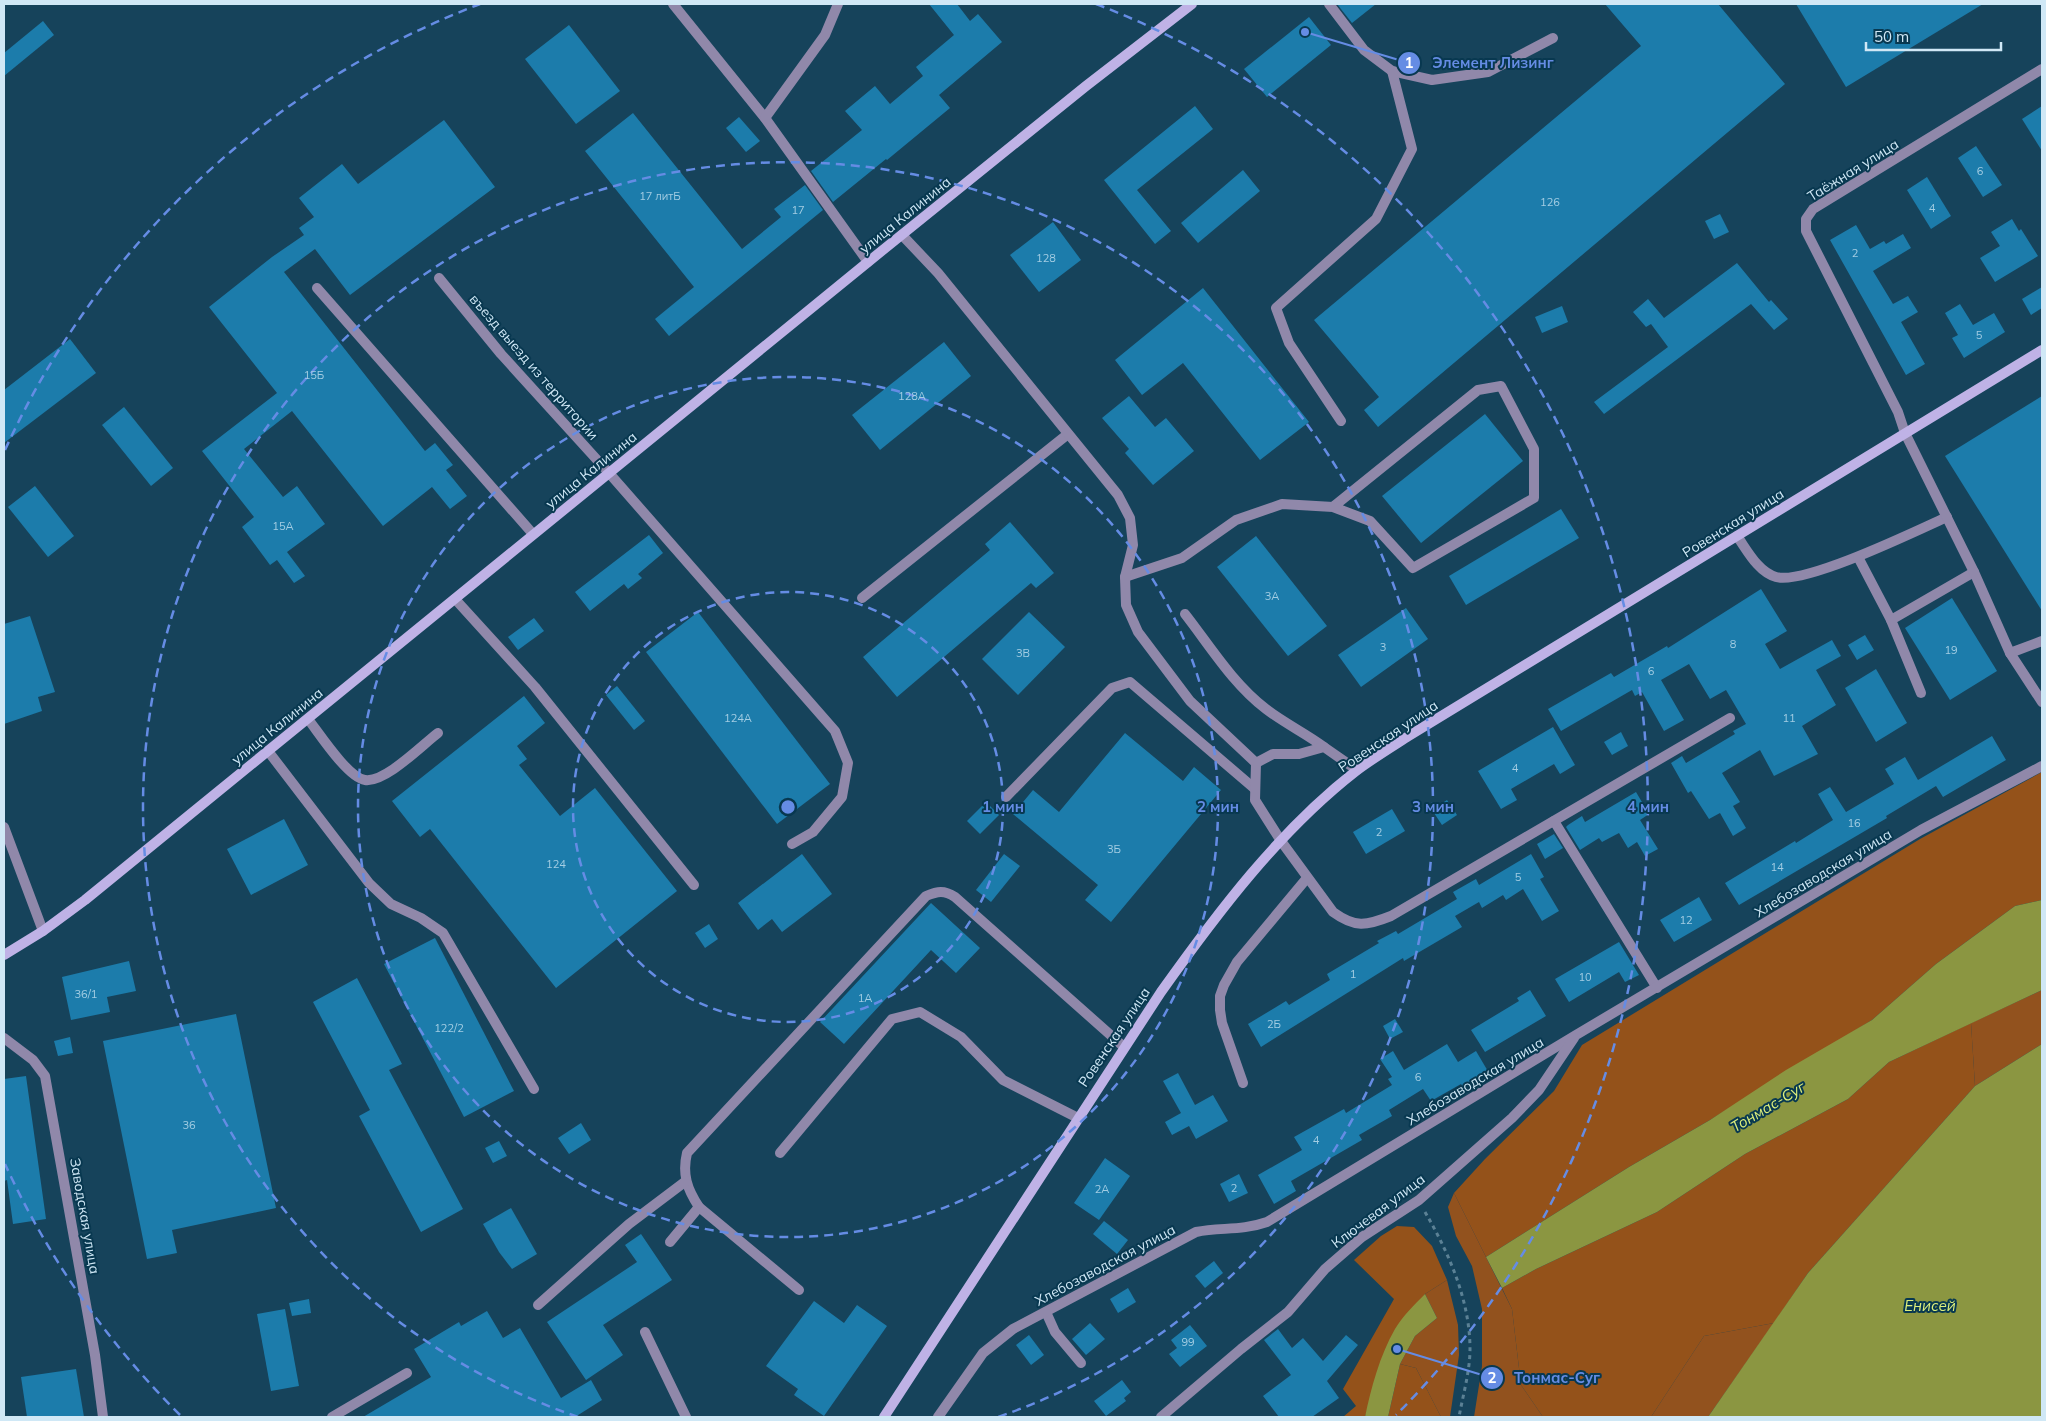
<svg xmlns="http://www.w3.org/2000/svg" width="2046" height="1421" viewBox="0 0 2046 1421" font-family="Mulish,sans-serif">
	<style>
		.green { fill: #92521e }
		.forest { fill: #94521a }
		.water { fill: #8b9641 }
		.building { fill: #1c7cab }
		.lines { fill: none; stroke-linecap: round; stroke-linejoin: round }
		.path { stroke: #5b8195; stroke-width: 3; stroke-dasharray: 4 4; stroke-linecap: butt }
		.service { stroke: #9088aa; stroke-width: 10 }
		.minor { stroke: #9088aa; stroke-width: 10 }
		.secondary { stroke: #bfb2e6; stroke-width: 10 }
		.ring { fill: none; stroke: #658ce4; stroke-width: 2.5; stroke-dasharray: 9 6 }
		.labels { text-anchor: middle; stroke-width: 4; stroke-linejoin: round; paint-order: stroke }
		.number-label { font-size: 11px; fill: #a3cde3 }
		.street-label { font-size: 14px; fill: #d0e8f6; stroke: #083850 }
		.water-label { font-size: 15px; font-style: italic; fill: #deef7c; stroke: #083850 }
		.centre { fill: #658ce4; stroke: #083850; stroke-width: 2.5 }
		.ring-label { font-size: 15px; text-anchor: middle; font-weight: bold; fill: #658ce4; stroke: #083850; stroke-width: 4; stroke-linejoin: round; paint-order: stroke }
		.leader { fill: none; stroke: #658ce4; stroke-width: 2 }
		.callout-dot { fill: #658ce4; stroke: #083850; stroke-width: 2 }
		.mark-label { font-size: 15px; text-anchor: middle; font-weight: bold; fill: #fff }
		.callout-label { font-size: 15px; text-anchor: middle; font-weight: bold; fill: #658ce4; stroke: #083850; stroke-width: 4; stroke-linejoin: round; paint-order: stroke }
	</style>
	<rect width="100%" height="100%" fill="#16435b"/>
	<g class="green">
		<polygon points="2042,990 2042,1044 1975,1086 1971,1023"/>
		<polygon points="1454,1193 1512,1309 1521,1385 1543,1417 1474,1417 1482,1366 1482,1309 1472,1266 1456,1236 1448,1207"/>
		<polygon points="1447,1280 1458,1325 1459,1355 1450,1417 1441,1417 1416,1368 1400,1364 1415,1336 1437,1318 1425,1294"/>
		<polygon points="1774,1323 1708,1417 1651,1417 1704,1336"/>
	</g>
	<g class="forest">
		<polygon points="2042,772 2042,900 2015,906 1936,964 1872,1020 1710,1120 1629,1167 1486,1257 1454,1193 1485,1159 1554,1091 1582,1045 1920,839"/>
		<polygon points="1971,1023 1975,1086 1808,1273 1774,1323 1704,1336 1651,1417 1543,1417 1521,1385 1512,1309 1502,1288 1536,1269 1657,1212 1745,1154 1848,1099 1889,1062"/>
		<polygon points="1397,1226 1414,1227 1432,1246 1447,1280 1425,1294 1381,1362 1365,1417 1343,1417 1356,1406 1343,1389 1394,1299 1354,1260 1381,1236"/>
		<polygon points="1400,1364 1416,1368 1441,1417 1388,1417"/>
	</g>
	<g class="water">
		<polygon points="2042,900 2042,990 1889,1062 1848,1099 1745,1154 1657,1212 1536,1269 1502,1288 1486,1257 1629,1167 1710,1120 1786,1070 1872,1020 1936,964 2015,906"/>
		<polygon points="2042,1044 2042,1417 1708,1417 1808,1273 1975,1086"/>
		<path d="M 1425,1294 L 1437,1318 L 1415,1336 L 1400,1364 L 1388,1417 L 1365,1417 C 1371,1388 1380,1355 1395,1329 C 1403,1316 1414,1305 1425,1294 Z"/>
	</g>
	<g class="building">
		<polygon points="929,4 957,4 970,21 978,14 1002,42 939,95 950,108 887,160 886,159 833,202 811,171 862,130 845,111 875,86 890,104 923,76 916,67 954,35"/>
		<polygon points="1337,4 1376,4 1352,23"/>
		<polygon points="1605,4 1718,4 1785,84 1378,427 1364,410 1379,397 1314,320 1641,46"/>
		<polygon points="1796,4 1983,4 1846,87"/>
		<polygon points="1309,17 1331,45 1267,97 1244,69"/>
		<polygon points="43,21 54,35 4,76 4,53"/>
		<polygon points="569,25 620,91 576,124 525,59"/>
		<polygon points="1195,106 1213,129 1137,190 1171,231 1155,244 1104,180"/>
		<polygon points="2042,106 2042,151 2022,119"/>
		<polygon points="633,113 742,249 781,217 774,209 805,185 823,210 669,336 655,319 694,287 585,151"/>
		<polygon points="739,117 760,141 746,152 726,128"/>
		<polygon points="444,120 495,187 350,295 315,249 284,272 425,451 435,443 453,465 446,470 467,496 450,509 432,487 383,526 292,411 244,449 283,497 297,486 325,524 287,552 305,576 294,583 277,560 270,565 242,527 254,517 202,451 277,393 209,307 272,257 304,235 299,228 314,217 299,198 342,164 358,184"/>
		<polygon points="1976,146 2002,185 1983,197 1958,158"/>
		<polygon points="1243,170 1260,191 1198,243 1181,223"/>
		<polygon points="1927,177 1951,216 1931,229 1907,190"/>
		<polygon points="1720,214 1729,232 1714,239 1705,221"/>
		<polygon points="2012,219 2019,231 2021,229 2038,256 1995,282 1980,258 2000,246 1991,232"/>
		<polygon points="1053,222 1081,260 1039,292 1010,255"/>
		<polygon points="1856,225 1870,249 1884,241 1886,244 1903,234 1911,248 1873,271 1893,304 1908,296 1918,312 1901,322 1925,364 1906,375 1830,240"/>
		<polygon points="1737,263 1769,302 1771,300 1788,319 1774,330 1751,304 1604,414 1594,402 1668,347 1651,324 1646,327 1633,312 1648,299 1664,318"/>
		<polygon points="2042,287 2042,308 2031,315 2022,299"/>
		<polygon points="1203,288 1309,422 1260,460 1183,363 1142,395 1115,360"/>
		<polygon points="1960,304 1973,325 1994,313 2005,332 1964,358 1952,338 1958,335 1945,313"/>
		<polygon points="1562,306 1568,322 1542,333 1535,317"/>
		<polygon points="70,339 96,373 4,443 4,390"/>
		<polygon points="944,342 971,376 880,450 852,415"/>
		<polygon points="1129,396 1155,427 1166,418 1194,451 1153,485 1125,453 1129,449 1102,418"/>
		<polygon points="2042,396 2042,611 1945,456"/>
		<polygon points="124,407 173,468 151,486 102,425"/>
		<polygon points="1485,414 1523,461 1421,543 1382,496"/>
		<polygon points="35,486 74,536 48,557 8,507"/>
		<polygon points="1561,509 1579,538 1466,605 1449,576"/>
		<polygon points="1010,522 1054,573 1036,588 1031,583 897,697 863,657 990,550 985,544"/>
		<polygon points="649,535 663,553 638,574 642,578 628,589 624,584 590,611 575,592"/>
		<polygon points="1256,536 1327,626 1288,656 1217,567"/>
		<polygon points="1761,589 1787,631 1765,644 1780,669 1832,640 1841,656 1816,670 1836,705 1802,726 1818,754 1774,776 1760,750 1722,773 1740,802 1733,806 1746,828 1733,836 1720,813 1709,819 1691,791 1688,793 1671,763 1682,756 1686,763 1735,734 1733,731 1746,724 1726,690 1710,699 1689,664 1661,680 1684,720 1664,731 1642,692 1635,696 1632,690 1561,731 1548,709 1611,673 1614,677 1667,646 1668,648"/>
		<polygon points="1952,598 1997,671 1950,700 1905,628"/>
		<polygon points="1406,608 1428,639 1361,687 1338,655"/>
		<polygon points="698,612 830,784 777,824 646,652"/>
		<polygon points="1029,612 1065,647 1018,695 982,659"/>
		<polygon points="30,616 55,692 38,697 42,711 4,724 4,624"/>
		<polygon points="534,618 544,631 518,650 508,637"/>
		<polygon points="1865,635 1874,650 1857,660 1848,645"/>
		<polygon points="1876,669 1907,723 1876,742 1845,688"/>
		<polygon points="617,686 645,721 634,730 606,695"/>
		<polygon points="524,696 545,723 517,746 527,759 519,765 560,816 595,788 677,891 556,988 430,829 420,837 392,801"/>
		<polygon points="1553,727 1575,765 1560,774 1554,764 1511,789 1517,800 1501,809 1478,771"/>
		<polygon points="1621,732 1628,746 1612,755 1604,742"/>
		<polygon points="1125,733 1183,781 1194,767 1221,790 1111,922 1085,900 1098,885 1013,814 1033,790 1059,812"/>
		<polygon points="1992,736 2006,760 1943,797 1936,786 1886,816 1887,818 1739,905 1725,883 1795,841 1796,843 1833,820 1818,794 1830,787 1846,812 1894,784 1885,769 1905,757 1918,780"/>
		<polygon points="1636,792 1649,814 1640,820 1658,849 1645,856 1637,842 1628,848 1619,833 1602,842 1599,838 1580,850 1566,827 1568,825 1582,816 1585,822"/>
		<polygon points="1447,800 1457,815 1442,825 1432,810"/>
		<polygon points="986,802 999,815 980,834 967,821"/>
		<polygon points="1392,809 1405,831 1366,854 1353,832"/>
		<polygon points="284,819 308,865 251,895 227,849"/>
		<polygon points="1554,834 1563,848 1545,859 1537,844"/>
		<polygon points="802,854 832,894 782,932 772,919 758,930 738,903"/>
		<polygon points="1004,854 1020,866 991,902 976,890"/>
		<polygon points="1531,854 1544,877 1540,879 1559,911 1542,921 1523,889 1506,900 1503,895 1482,908 1479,902 1455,916 1462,927 1404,961 1403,958 1261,1047 1248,1024 1286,1001 1289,1005 1330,980 1327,974 1379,943 1377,941 1396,931 1398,934 1457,899 1453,892 1476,879 1479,885"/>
		<polygon points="1699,897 1712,920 1674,942 1660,920"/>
		<polygon points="931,903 980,948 956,973 931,950 844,1044 820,1022"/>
		<polygon points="709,924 718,939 705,948 695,933"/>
		<polygon points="435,938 514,1091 464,1117 384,964"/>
		<polygon points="1619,942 1639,975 1625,982 1619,972 1569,1002 1555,979"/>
		<polygon points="129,961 136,991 107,997 110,1012 71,1020 62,977"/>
		<polygon points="357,978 402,1064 389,1070 463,1209 421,1232 359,1116 370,1110 313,1002"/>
		<polygon points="1530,990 1546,1016 1485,1052 1471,1030 1519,1001 1517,998"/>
		<polygon points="236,1014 276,1208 172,1230 177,1253 147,1259 103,1041"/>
		<polygon points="1395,1019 1403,1032 1390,1039 1383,1026"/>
		<polygon points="70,1037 73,1053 58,1056 54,1041"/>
		<polygon points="1447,1044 1458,1062 1476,1051 1489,1073 1464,1088 1461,1084 1431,1101 1423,1089 1389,1110 1392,1116 1359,1135 1362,1140 1291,1181 1296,1191 1274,1204 1258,1175 1302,1150 1294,1137 1344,1109 1346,1113 1392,1085 1388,1079 1392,1077 1380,1059 1393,1051 1404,1070"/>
		<polygon points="1178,1073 1195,1105 1213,1095 1228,1121 1196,1139 1189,1126 1172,1135 1165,1122 1181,1113 1163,1081"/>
		<polygon points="26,1076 46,1219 13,1224 7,1180 4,1181 4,1079"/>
		<polygon points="581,1123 591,1140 569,1154 558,1138"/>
		<polygon points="499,1141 507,1156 493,1163 485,1148"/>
		<polygon points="1105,1158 1130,1176 1099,1220 1074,1203"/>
		<polygon points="1239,1174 1248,1193 1229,1202 1220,1184"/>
		<polygon points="511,1208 537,1254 512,1269 499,1252 483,1224"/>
		<polygon points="1104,1221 1128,1240 1117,1254 1093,1234"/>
		<polygon points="641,1234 672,1280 603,1325 623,1355 586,1380 547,1322 637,1262 625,1245"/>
		<polygon points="1214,1261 1223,1273 1205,1288 1195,1276"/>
		<polygon points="1128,1288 1136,1302 1118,1313 1110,1299"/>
		<polygon points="309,1299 311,1313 292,1316 289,1303"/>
		<polygon points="814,1301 844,1323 857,1305 887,1326 824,1416 794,1395 798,1389 766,1366"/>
		<polygon points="285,1309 299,1386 271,1391 257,1314"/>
		<polygon points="487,1311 503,1338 520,1328 561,1398 591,1380 602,1400 575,1417 363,1417 431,1377 414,1349 459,1322 461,1326"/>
		<polygon points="1090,1323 1105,1339 1086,1355 1072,1339"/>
		<polygon points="1190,1325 1207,1346 1180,1367 1169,1354 1177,1348 1171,1340"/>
		<polygon points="1278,1329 1292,1348 1303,1338 1323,1361 1346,1335 1358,1345 1327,1381 1339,1398 1312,1417 1279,1417 1263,1396 1291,1375 1264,1340"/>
		<polygon points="1029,1335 1044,1355 1031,1365 1016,1345"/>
		<polygon points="76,1369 84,1417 27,1417 21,1377"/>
		<polygon points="1122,1380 1131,1392 1124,1398 1126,1401 1106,1416 1094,1401"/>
	</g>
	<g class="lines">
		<path class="path" d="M 1425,1212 C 1449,1253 1470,1301 1470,1349 C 1470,1371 1463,1395 1459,1417"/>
		<g class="service">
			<polyline points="673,4 765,118 868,262"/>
			<polyline points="1329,4 1364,50 1392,71 1432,80 1488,72 1553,38"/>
			<polyline points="765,118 825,35 838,4"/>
			<polyline points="317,288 533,534"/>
			<polyline points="1341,421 1289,343 1276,308 1376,219 1412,149 1392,71"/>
			<polyline points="609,473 835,731 848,763 842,797 813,832 792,844"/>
			<path d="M 1737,536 C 1747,550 1758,572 1776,577 C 1805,585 1916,531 1947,517"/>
			<polyline points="1858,557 1891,620"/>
			<polyline points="1125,577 1182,558 1236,520 1282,504 1333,507 1370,521 1413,568 1534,498 1534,449 1501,386 1478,390 1333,507"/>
			<polyline points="862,598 1068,434"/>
			<polyline points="455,599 535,687 694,885"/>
			<path d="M 1185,614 C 1210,646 1233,684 1266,709 C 1284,723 1305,733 1324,747"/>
			<polyline points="2010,653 2042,641"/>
			<polyline points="1921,693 1891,620 1974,572"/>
			<path d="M 308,719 C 319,733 348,778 365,780 C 385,783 422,745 438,733"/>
			<polyline points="268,751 369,883 391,904 421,918 443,933 534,1089"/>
			<polyline points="1256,763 1273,754 1299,754 1324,747 1357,770"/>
			<polyline points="1006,797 1112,688 1130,682 1255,789"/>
			<polyline points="1554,821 1657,988"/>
			<polyline points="4,827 43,931"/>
			<path d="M 1281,841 L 1333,912 C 1355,928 1366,926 1391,916 L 1730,718"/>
			<polyline points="1243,1083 1222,1023 1220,1010 1220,996 1224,985 1237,962 1307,878"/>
			<polyline points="780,1153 892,1019 920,1012 961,1037 1003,1080 1078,1118"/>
			<polyline points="670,1242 699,1207"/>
			<path d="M 799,1290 L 699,1207 C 687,1189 682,1174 687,1153 L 926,896 C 938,891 944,890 955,897 L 1124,1047"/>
			<polyline points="538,1305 629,1224 686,1181"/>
			<polyline points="1046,1312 1055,1332 1081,1363"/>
			<polyline points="645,1332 686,1417"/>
			<polyline points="332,1417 407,1373"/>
		</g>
		<g class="minor">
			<polyline points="2042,69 1813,209 1806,219 1806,231 1898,412 1905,433 1974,572 2010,653 2042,702"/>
			<polyline points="902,235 938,273 1118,495 1130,518 1133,545 1125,577 1126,605 1138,632 1190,701 1256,763 1255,800 1281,841"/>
			<polyline points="439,278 501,354 609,473"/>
			<polyline points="4,1038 33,1060 45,1076 95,1355 103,1417"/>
			<path d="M 938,1417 L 983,1353 L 1013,1329 L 1196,1232 C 1221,1227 1241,1231 1267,1222 L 1576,1035 L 1921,830 L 2042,766"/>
			<polyline points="1161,1417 1241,1349 1288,1312 1325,1269 1362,1237 1419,1200 1512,1118 1539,1090 1574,1038"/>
		</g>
		<g class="secondary">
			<polyline points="4,955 43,931 85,900 868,262 1086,86 1192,4"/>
			<path d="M 884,1417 L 1161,992 C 1218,912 1279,831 1356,771 C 1372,759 1390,748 1407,737 L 2042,350"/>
		</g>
	</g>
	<g class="ring">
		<circle cx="788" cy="807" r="215"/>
		<circle cx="788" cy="807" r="430"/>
		<path d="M578 1417A645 645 0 1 1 998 1417"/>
		<path d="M180 1415A860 860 0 0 1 5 1164M5 450A860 860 0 0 1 480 4M1096 4A860 860 0 0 1 1396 1415"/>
	</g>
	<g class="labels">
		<g class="number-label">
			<text x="1980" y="175">6</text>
			<text x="660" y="200">17 литБ</text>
			<text x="1550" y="206">126</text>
			<text x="1932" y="212">4</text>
			<text x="798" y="214">17</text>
			<text x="1855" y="257">2</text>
			<text x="1046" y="262">128</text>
			<text x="1979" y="339">5</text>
			<text x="314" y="379">15Б</text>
			<text x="912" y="400">128А</text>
			<text x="283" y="530">15А</text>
			<text x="1272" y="600">3А</text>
			<text x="1733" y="648">8</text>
			<text x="1383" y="651">3</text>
			<text x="1951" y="654">19</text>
			<text x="1023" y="657">3В</text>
			<text x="1651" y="675">6</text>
			<text x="738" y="722">124А</text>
			<text x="1789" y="722">11</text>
			<text x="1515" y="772">4</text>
			<text x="1854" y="827">16</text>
			<text x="1379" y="836">2</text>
			<text x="1114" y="853">3Б</text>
			<text x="556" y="868">124</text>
			<text x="1777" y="871">14</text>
			<text x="1518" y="881">5</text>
			<text x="1686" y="924">12</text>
			<text x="1353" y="978">1</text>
			<text x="1585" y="981">10</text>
			<text x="86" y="998">36/1</text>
			<text x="865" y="1002">1А</text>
			<text x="1274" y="1028">2Б</text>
			<text x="449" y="1032">122/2</text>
			<text x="1418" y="1081">6</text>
			<text x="189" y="1129">36</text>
			<text x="1316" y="1144">4</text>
			<text x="1234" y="1192">2</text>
			<text x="1102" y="1193">2А</text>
			<text x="1188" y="1346">99</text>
		</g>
		<g class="street-label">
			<text transform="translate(1853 170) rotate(-32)" y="5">Таёжная улица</text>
			<text transform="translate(905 215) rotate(-39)" y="5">улица Калинина</text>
			<text transform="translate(534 367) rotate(49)" y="5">въезд выезд из территории</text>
			<text transform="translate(591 470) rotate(-39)" y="5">улица Калинина</text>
			<text transform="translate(1733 523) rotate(-32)" y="5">Ровенская улица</text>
			<text transform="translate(277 726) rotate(-39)" y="5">улица Калинина</text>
			<text transform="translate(1388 736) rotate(-34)" y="5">Ровенская улица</text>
			<text transform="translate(1823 873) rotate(-31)" y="5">Хлебозаводская улица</text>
			<text transform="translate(1114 1037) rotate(-56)" y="5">Ровенская улица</text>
			<text transform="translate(1475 1081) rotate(-31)" y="5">Хлебозаводская улица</text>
			<text transform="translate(1378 1211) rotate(-37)" y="5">Ключевая улица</text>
			<text transform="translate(85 1216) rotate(80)" y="5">Заводская улица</text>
			<text transform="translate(1105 1265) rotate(-28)" y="5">Хлебозаводская улица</text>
		</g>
		<g class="water-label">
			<text transform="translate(1768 1107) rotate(-31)" y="5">Тонмас-Суг</text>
			<text x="1930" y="1311">Енисей</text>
		</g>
	</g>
	<circle cx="788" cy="807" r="8" class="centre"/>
	<g class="ring-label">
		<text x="1003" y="812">1 мин</text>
		<text x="1218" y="812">2 мин</text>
		<text x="1433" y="812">3 мин</text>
		<text x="1648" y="812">4 мин</text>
	</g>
	<path class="leader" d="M1305 32L1409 63M1397 1349L1492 1378"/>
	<g class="callout-dot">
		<circle cx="1305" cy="32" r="5"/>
		<circle cx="1397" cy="1349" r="5"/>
		<circle cx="1409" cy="63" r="12"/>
		<circle cx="1492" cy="1378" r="12"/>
	</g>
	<g class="mark-label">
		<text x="1409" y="68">1</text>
		<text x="1492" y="1383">2</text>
	</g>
	<g class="callout-label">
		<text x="1493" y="68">Элемент Лизинг</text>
		<text x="1557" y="1383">Тонмас-Суг</text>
	</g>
	<rect width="2046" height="1421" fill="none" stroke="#d0e8f6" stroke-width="10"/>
	<path d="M1866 42v8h135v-8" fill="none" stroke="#d0e8f6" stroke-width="2.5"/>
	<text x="1874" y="42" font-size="15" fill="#d0e8f6" stroke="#083850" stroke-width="4" paint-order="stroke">50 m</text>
</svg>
